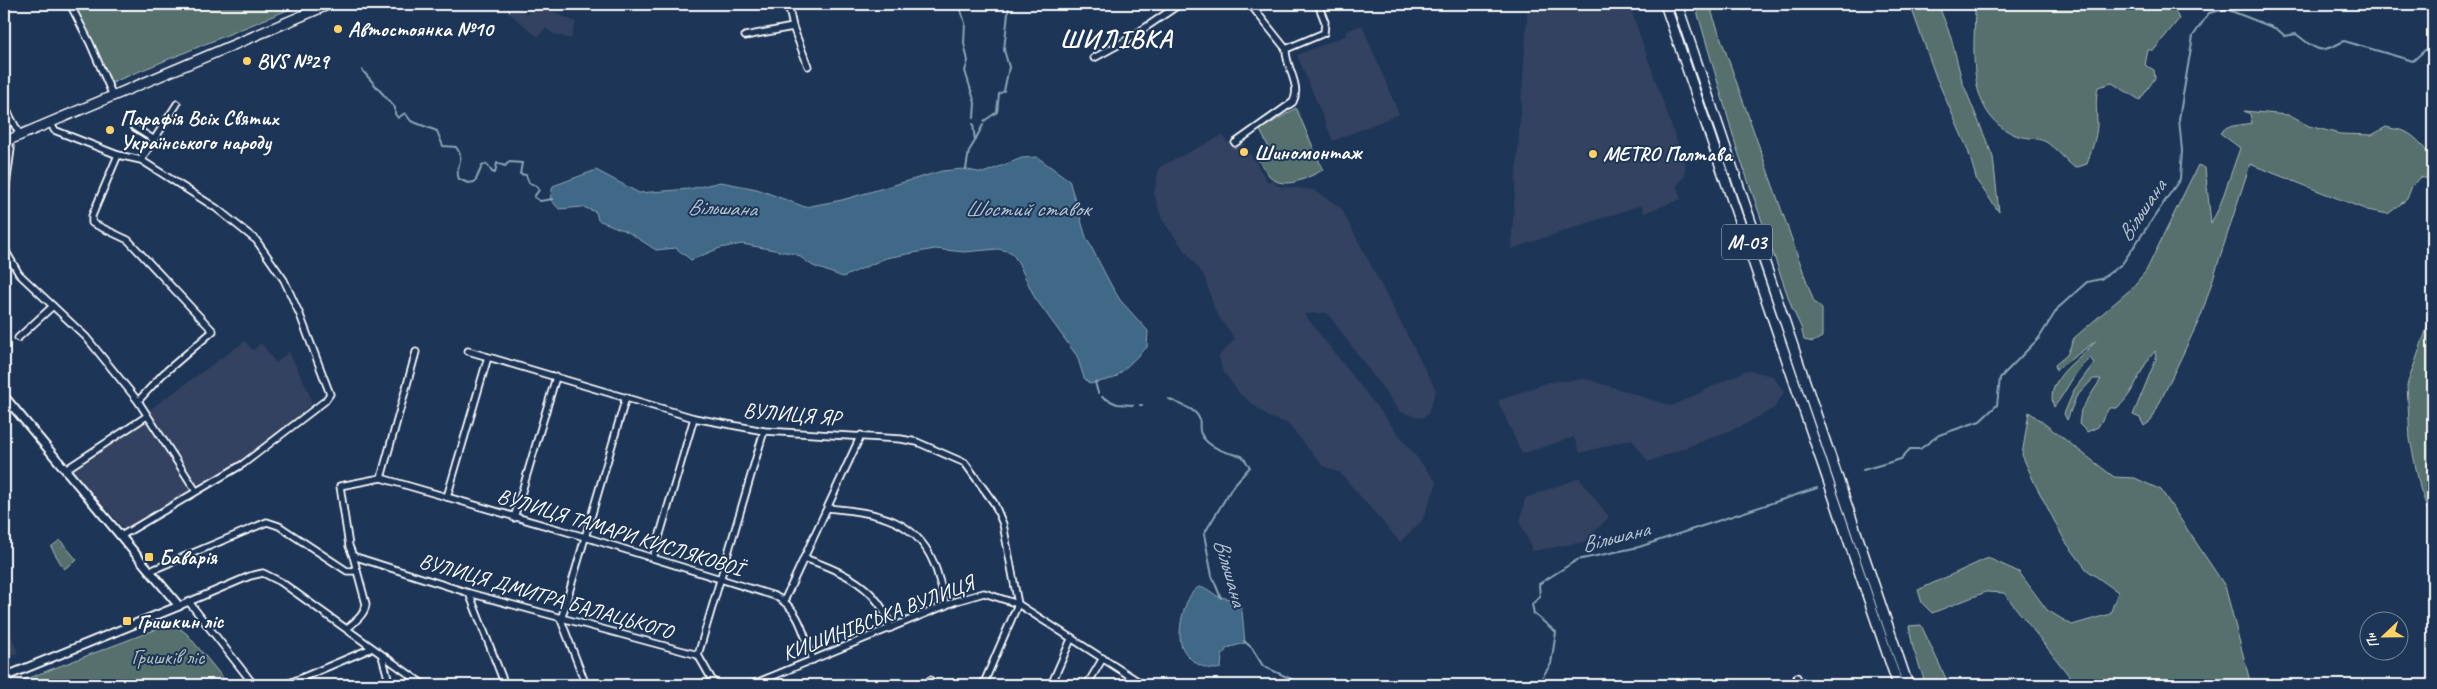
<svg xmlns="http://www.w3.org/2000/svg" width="2437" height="689" viewBox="0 0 2437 689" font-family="Caveat,sans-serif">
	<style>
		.built { fill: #334260 }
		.green { fill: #55706d; stroke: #aab8b6 }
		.water { fill: #406987; stroke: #8ca5b7 }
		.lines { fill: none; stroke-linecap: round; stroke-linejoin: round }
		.stream { stroke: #8ca5b7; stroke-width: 2 }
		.minor-casing { stroke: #fff; stroke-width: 9 }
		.tertiary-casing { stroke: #fff; stroke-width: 11 }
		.primary-casing { stroke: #fff; stroke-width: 12 }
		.trunk-casing { stroke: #fff; stroke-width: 12 }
		.minor { stroke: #1d3557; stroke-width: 5.5 }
		.tertiary { stroke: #1d3557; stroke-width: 7 }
		.primary { stroke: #1d3557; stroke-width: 9 }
		.trunk { stroke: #1d3557; stroke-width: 9 }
		.poi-dot { fill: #ffd166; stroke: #1d3557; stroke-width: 2 }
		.labels { text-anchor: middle; stroke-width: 4; stroke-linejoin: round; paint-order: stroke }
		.shield { fill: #1d3557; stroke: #bbc2cd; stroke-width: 1 }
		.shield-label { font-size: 20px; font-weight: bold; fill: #fff }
		.poi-label { font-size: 21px; font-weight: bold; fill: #fff; stroke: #1d3557; text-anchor: start }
		.street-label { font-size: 21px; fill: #fff; stroke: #1d3557 }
		.park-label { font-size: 21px; fill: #b2bfbd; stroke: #1d3557 }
		.water-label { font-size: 22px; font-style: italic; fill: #b3c3cf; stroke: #1d3557 }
		.district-label { font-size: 26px; font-weight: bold; letter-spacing: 1px; fill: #fff; stroke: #1d3557 }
	</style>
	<rect width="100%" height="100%" fill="#1d3557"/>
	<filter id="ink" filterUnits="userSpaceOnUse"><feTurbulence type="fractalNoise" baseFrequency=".02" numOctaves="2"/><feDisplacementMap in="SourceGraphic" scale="10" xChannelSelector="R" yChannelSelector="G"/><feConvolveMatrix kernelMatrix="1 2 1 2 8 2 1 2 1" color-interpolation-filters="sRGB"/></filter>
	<g filter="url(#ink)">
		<g class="built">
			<polygon points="498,4 516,4 527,15 535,4 576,22 571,39 553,34 546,28 538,37"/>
			<polygon points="1528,4 1629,4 1685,165 1685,176 1677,186 1681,199 1644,213 1641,205 1511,249"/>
			<polygon points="1362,25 1399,114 1333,141 1297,55 1347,35 1346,31"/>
			<polygon points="1223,135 1227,142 1243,143 1268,182 1272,180 1278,186 1314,190 1341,208 1436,390 1428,414 1422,418 1400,412 1327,313 1304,314 1437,483 1422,521 1400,542 1340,473 1323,466 1287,423 1268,417 1239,393 1222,370 1219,356 1235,339 1215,311 1204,276 1162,220 1154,193 1159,167"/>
			<polygon points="245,341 253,350 261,343 276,363 289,352 308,390 312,403 243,464 127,532 70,467"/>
			<polygon points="1747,370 1773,376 1784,392 1774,408 1742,426 1648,462 1632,439 1580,453 1574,437 1522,454 1498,401 1548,382 1587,379 1672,406"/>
			<polygon points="1579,478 1609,517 1584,542 1533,551 1520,523 1525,498"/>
			<polygon points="4,618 18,653 4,658"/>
		</g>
		<g class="green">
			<polygon points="72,4 302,4 111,83"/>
			<polygon points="1695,4 1713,4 1712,13 1814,302 1822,309 1822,337 1813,342 1804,340 1801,327 1792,308 1737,149"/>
			<polygon points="1910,4 1938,4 1951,37 1962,81 1993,157 1999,212 1977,181 1968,150 1936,77"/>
			<path d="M 1975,4 L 2172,4 L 2179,19 L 2154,50 L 2148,50 L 2145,65 L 2154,70 L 2155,78 L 2140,100 L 2112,83 L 2098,87 C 2095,101 2097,112 2097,126 C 2096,139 2091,152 2087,164 L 2075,168 C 2066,161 2056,148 2046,142 C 2037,137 2023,139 2013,134 C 1964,111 1975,48 1975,4 Z"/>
			<path d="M 1296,108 L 1323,170 C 1310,176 1289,189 1274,180 C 1268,176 1262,165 1257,159 L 1270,150 L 1260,130 Z"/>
			<path d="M 2244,111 L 2288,115 L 2309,126 L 2340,134 L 2372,135 L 2386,127 C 2392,129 2400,129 2406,132 C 2422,140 2437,161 2429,179 L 2420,177 L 2412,186 L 2407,199 L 2388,214 L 2367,210 L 2250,164 L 2201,316 L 2151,421 L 2144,426 L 2140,418 L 2133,415 L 2156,359 L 2155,351 C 2139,368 2136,393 2117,408 L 2109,408 L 2098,427 L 2087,432 L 2079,424 L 2081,410 L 2101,379 L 2093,379 L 2076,397 L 2067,420 L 2064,414 L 2074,390 L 2094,363 L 2090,358 C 2074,371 2067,391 2054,407 C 2043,380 2081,358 2096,341 L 2056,370 L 2055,365 L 2067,355 L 2074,338 L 2131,289 L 2146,271 L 2198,165 L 2205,168 L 2211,223 L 2219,208 L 2240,148 L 2220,133 L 2227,127 L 2252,123 L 2250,114 Z"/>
			<polygon points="2433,311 2433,525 2420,488 2410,439 2407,385"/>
			<polygon points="2029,412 2114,477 2135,478 2161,490 2225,586 2251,685 2089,685 2074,682 2004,593 1986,592 1932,613 1922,603 1918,590 1988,558 2019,572 2047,610 2072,625 2110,614 2118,592 2087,570 2065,541 2035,484 2022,455"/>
			<polygon points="60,540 77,560 64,569 51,547"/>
			<polygon points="173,623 187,634 229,685 10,685"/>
			<polygon points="1921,625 1949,685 1926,685 1913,648 1909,626"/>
		</g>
		<g class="water">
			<polygon points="1037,157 1069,180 1086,237 1111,285 1120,300 1148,331 1147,347 1115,378 1090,384 1084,378 1077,356 1035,298 1018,262 1011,252 998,249 964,252 935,249 886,258 843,277 813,266 796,254 742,244 720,248 691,260 676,248 656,250 628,232 598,220 596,212 583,207 559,209 550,199 553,186 596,170 639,193 689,189 721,182 757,189 805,207 842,200 942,171 963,169 983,173 1022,158"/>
			<path d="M 1199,587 L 1207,589 L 1217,596 L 1238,601 L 1242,611 L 1245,643 L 1227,648 L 1222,656 L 1221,668 C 1206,673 1185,659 1181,644 C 1177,630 1185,593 1199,587 Z"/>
		</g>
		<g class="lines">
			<g class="stream">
				<polyline points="959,4 965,23 964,43 968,61 965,71 975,103 974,118"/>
				<path d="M 362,70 L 395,108 L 395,114 L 398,118 L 405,113 L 411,121 L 437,131 L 443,146 L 456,147 C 467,162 453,166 459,179 L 468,183 L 475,182 L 482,166 L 487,164 L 492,172 L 495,173 L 497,163 L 505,166 L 509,162 L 522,163 L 520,174 L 526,175 L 529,183 L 536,186 L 539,190 L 534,197 L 540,201 L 553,199"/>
				<polyline points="984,121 997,112 999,94 1004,91 1009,67 1004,50 1009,4"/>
				<polyline points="975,140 983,125"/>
				<polyline points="966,169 969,151 975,141 973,124"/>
				<polyline points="1095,382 1098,393"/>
				<polyline points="1102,397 1117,404 1133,405"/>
				<path d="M 1169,399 C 1178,404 1195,408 1199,418 C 1201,423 1198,429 1201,434 C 1208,448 1227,453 1242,456 L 1250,467 L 1233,486 L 1204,534 L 1212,576 L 1221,598"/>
				<polyline points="1140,405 1142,405"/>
				<path d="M 1863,470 L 1901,459 L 1910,449 L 1920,449 L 1939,435 L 1980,421 L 1997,405 L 2000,378 L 2039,338 L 2058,308 L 2087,282 L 2101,279 L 2122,264 L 2180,179 L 2182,151 L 2179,119 L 2193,36 L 2209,13 L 2226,9 L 2277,29 L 2285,36 L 2296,34 C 2319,51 2318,55 2344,41 L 2413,61 L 2425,50 L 2433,48"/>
				<polyline points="1244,641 1252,648 1263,666 1304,685"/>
				<polyline points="1537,685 1551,664 1556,632 1534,614 1532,604 1540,597 1539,584 1577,560 1639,547 1817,488"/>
			</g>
			<defs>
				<g id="minor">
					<polyline points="70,4 90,43 113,96"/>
					<polyline points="788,4 793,27 808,66"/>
					<polyline points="1250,4 1286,49"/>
					<polyline points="1741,4 1745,6 1752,4"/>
					<polyline points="1584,5 1588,4"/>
					<polyline points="745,36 793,27"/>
					<polyline points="1094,58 1127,40 1180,4"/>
					<polyline points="4,105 20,135"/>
					<polyline points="51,122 54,130 118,155 141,160 216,208 256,240 284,280 300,315 330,394 325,401 243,464 121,536"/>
					<polyline points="134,127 153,139"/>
					<path d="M 1235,143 L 1293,102 C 1302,85 1285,67 1286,49 L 1324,33 L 1325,22 L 1318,4"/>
					<polyline points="118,155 92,216 92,223 128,240 213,331 163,374 138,401"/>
					<polyline points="141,160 177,104"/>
					<polyline points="4,201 11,149 7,140"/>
					<polyline points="4,248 19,274 86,337 138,401 196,491"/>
					<polyline points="18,338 53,306"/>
					<polyline points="468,351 694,418 764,431 901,439 917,442 965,463 994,503 1003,524 1018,604 983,685"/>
					<polyline points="65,470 147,416"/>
					<polyline points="381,478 416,352"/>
					<polyline points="447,497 488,357"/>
					<path d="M 828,508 C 877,513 920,518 937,572 C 940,584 944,594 945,606"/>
					<polyline points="514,518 556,377"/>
					<polyline points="353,556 469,593 698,655 715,685"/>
					<polyline points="653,558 694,418"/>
					<path d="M 804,558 C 842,571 879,587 891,628"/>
					<polyline points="150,571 267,522 279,526 347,571 357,571"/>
					<polyline points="469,593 505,685"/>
					<polyline points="784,601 861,435"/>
					<polyline points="189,602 254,685"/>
					<polyline points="179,606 250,576 263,573 281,582 424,685"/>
					<path d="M 347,629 C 354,622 365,615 366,604 L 353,556 L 349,546 L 340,486 L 381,478 L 585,537 L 775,596 C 800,608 804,636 813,660"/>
					<polyline points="698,655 764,431"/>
					<polyline points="382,656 390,685"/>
					<polyline points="1797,677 1800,685"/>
					<polyline points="930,680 931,685"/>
					<polyline points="285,685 372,648"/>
					<polyline points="586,685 561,620 626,397"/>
					<polyline points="751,685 956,601 984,593 1018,604 1144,685"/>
					<polyline points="1051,685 1072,637"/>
					<polyline points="1087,685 1103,658"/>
				</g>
				<polyline id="tertiary" points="4,396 179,606 4,677"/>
				<polyline id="primary" points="4,142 330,4"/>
				<g id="trunk">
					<polyline points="1665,4 1898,685"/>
					<polyline points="1677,4 1908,685"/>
				</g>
			</defs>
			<use href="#minor" class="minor-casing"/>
			<use href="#tertiary" class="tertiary-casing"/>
			<use href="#primary" class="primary-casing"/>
			<use href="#trunk" class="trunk-casing"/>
			<use href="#minor" class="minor"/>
			<use href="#tertiary" class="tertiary"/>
			<use href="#primary" class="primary"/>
			<use href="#trunk" class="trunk"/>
		</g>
	</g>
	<g class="poi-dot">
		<circle cx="338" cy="29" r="5"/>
		<circle cx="247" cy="61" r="5"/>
		<circle cx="110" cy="130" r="5"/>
		<circle cx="1244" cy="152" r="5"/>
		<circle cx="1593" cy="154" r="5"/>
		<rect x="144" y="552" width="10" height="10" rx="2.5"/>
		<rect x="122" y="616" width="10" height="10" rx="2.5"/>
	</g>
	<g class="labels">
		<rect class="shield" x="1722" y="224.5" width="50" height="35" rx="4"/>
		<g class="shield-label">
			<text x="1747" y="249">М-03</text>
		</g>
		<g class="poi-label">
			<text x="348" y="36">Автостоянка №10</text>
			<text x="257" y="68">BVS №29</text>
			<text x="120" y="125">Парафія Всіх Святих<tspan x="120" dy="24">Українського народу</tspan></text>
			<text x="1254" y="159">Шиномонтаж</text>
			<text x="1603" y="161">METRO Полтава</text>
			<text x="159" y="564">Баварія</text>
			<text x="137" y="628">Гришкин ліс</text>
		</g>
		<g class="street-label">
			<text transform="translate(792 414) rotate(5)" y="7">ВУЛИЦЯ ЯР</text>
			<text transform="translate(620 532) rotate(17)" y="7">ВУЛИЦЯ ТАМАРИ КИСЛЯКОВОЇ</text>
			<text transform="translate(546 596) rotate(16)" y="7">ВУЛИЦЯ ДМИТРА БАЛАЦЬКОГО</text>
			<text transform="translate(878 618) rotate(-21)" y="7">КИШИНІВСЬКА ВУЛИЦЯ</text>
		</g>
		<g class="park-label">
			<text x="168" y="664">Гришків ліс</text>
		</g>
		<g class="water-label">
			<text transform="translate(722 207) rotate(2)" y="8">Вільшана</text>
			<text x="1027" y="216">Шостий ставок</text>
			<text transform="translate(2141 210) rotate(-56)" y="8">Вільшана</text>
			<text transform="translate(1615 536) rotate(-14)" y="8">Вільшана</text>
			<text transform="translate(1231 572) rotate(74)" y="8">Вільшана</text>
		</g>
		<g class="district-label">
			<text x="1116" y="47">ШИЛІВКА</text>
		</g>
	</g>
	<rect width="2437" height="689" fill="none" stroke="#1d3557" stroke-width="20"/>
	<rect x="10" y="10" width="2417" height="669" fill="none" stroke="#fff" stroke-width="2" filter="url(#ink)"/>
	<g transform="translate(2384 636) rotate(248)"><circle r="24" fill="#1d3557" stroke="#77869a"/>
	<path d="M0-4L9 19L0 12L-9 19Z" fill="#ffd166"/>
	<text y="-8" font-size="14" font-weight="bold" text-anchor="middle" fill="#ffffff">Пн</text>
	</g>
</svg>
